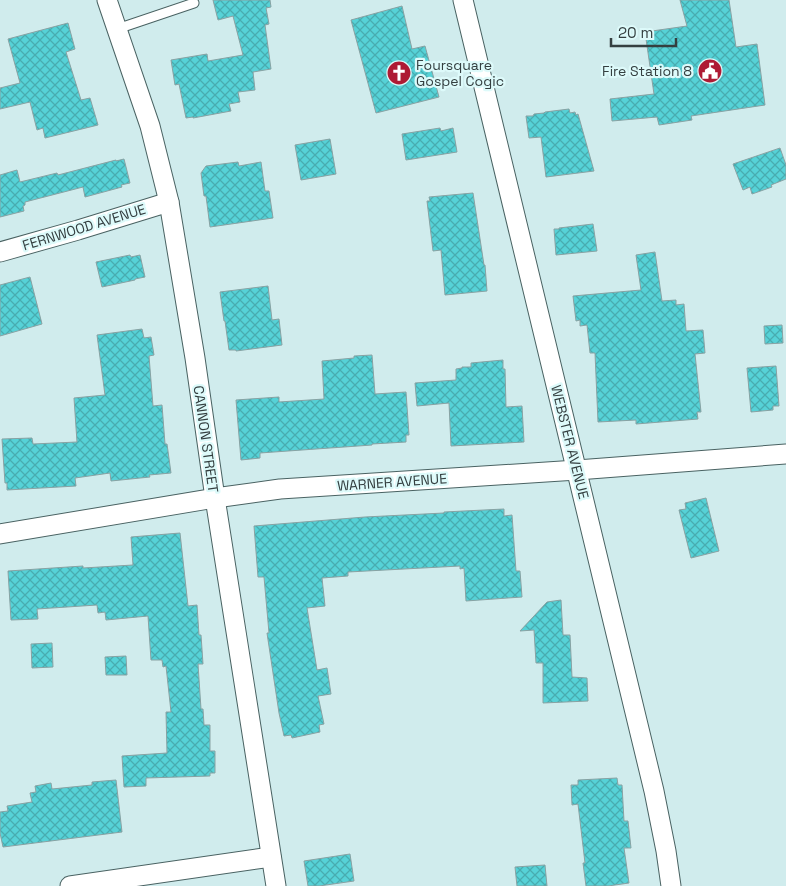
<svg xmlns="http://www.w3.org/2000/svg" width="786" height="886" viewBox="0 0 786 886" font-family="'Space Grotesk',sans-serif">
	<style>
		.building { fill: url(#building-cross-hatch); stroke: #88a2a3 }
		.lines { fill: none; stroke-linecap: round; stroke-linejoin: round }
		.lane-casing { stroke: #496262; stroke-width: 11 }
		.street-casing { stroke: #496262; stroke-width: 21 }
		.lane { stroke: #fff; stroke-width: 9 }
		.street { stroke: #fff; stroke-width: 19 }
		.labels { text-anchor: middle; stroke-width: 4.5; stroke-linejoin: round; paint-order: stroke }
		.poi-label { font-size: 14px; fill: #343f40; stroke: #ddfafa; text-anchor: start }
		.street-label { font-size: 14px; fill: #343f40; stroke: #ddfafa }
	</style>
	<defs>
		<pattern id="building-cross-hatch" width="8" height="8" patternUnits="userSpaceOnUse" patternTransform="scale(1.25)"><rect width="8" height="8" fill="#56d2d7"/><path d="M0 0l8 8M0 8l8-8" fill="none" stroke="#48acb0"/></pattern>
	</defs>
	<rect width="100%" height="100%" fill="#d0eced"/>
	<g class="building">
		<polygon points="213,0 270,0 271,7 266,8 269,24 265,25 271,69 253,72 255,90 238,92 240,102 229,104 231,111 193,118 193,117 186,118 179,84 175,85 171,60 207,54 208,61 243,55 233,16 218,20"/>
		<polygon points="680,0 729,0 736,47 757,44 765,105 691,116 692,120 659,125 657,117 612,121 610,99 654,94 645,32 687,26"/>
		<polygon points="402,6 412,49 425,46 439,97 376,113 351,20"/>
		<polygon points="68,23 75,49 66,52 81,100 90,98 98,125 45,138 43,128 37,130 30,102 0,109 0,88 20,83 8,39"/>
		<polygon points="569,109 570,113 575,112 576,115 578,114 594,171 546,177 541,137 529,138 526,116 533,116 534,114 544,113 545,112"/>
		<polygon points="440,128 441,131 453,128 457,152 406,160 402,134"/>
		<polygon points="330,139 336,174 301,180 295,145"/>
		<polygon points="780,148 786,165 786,179 771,185 772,187 752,194 750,187 743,190 733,164"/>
		<polygon points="124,159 130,183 121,185 122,187 85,197 83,187 25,202 25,205 23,206 24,211 0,217 0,175 17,170 20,182 57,173 58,175 116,160 116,161"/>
		<polygon points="238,162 239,166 261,162 265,191 269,191 273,218 210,227 206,196 204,196 201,173 206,166"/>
		<polygon points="473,193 484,265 485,265 487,291 445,295 441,250 433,251 427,201 430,201 429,197"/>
		<polygon points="593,224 597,251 556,255 554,229 559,229 559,228"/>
		<polygon points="655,252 662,301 676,300 676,305 684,304 686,331 703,330 705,353 695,354 701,412 697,412 698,419 636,424 636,420 598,422 595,353 590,353 587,325 580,326 580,320 576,321 573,296 641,290 636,255"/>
		<polygon points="130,255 131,257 140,255 145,277 135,279 135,280 102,287 96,262"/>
		<polygon points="30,277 42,324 0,336 0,285"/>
		<polygon points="268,286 272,320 279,319 282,345 236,351 236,350 229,350 225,321 224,321 220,292"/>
		<polygon points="782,325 783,343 765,344 764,326"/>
		<polygon points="142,329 144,338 151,337 154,355 149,356 153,406 162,405 165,444 167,444 171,473 149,475 150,477 111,481 110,473 75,478 76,486 7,490 7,483 5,483 2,439 32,438 33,444 77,442 74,398 105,395 97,335"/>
		<polygon points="372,355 375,394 406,392 409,435 406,435 406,442 372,444 372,445 260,453 260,458 241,460 236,400 279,397 279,402 324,399 322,361 354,358 354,356"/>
		<polygon points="503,360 503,369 505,369 506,407 522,406 524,442 451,446 449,403 417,406 415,383 456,380 456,369 462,368 462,367 471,367 471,363"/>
		<polygon points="776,366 779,406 773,406 773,410 751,412 747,368"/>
		<polygon points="706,498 719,551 691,558 679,510 686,509 685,503"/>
		<polygon points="504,509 504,516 512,515 516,571 520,571 522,597 466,601 464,568 460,569 460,566 348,572 348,576 322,578 325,606 307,608 317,670 327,668 331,694 318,696 324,724 319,725 320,732 292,738 291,735 284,736 279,713 267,633 269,633 264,577 258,577 254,526 365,517 444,513 444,512"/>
		<polygon points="180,533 188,606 197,605 199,635 201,635 203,664 198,664 201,709 203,709 204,725 210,725 210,751 215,751 215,773 210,773 210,776 146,778 146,786 124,787 122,756 167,753 166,712 171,712 166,666 163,667 162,660 151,660 148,616 106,620 105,612 98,613 97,605 37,609 38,619 11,620 8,571 83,566 83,568 133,565 131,537"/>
		<polygon points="561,600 563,635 570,635 572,677 587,678 588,701 543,703 543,663 536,663 534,630 520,631 547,602"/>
		<polygon points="52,643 53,667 32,668 31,644"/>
		<polygon points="126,656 127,675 106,675 105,657"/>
		<polygon points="617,778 618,785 622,785 624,821 628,821 631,848 624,848 629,883 608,886 586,886 583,863 585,863 578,804 572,805 571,785 578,785 578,780"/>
		<polygon points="116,780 122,832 3,847 0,833 0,812 8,811 7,806 32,802 30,793 36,792 35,786 51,783 52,789 92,785 92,782"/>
		<polygon points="350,854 354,881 319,886 308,886 304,861"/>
		<polygon points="545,865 547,886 517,886 515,867"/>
	</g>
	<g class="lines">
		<defs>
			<polyline id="lane" points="117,29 194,3"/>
			<g id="street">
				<polyline points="107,0 150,126 169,202 195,358 215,498 276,886"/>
				<polyline points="463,0 654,791 666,851 671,886"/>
				<polyline points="0,252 78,230 169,202"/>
				<polyline points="0,534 215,498 280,489 577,470 786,454"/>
				<polyline points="70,886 271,857"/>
			</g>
		</defs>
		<use href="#lane" class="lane-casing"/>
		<use href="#street" class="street-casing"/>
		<use href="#lane" class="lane"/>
		<use href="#street" class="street"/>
	</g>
	<defs>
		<symbol id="civic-disc" viewBox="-11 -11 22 22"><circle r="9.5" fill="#ae1a34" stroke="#ddfafa"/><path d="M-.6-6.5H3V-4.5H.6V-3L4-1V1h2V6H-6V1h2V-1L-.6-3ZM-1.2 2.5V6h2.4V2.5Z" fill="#fff"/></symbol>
		<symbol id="church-disc" viewBox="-11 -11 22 22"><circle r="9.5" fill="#ae1a34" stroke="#ddfafa"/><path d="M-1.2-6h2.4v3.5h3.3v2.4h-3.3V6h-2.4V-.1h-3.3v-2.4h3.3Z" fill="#fff"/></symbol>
	</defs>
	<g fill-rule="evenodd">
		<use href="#civic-disc" x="696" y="57" width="28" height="28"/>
		<use href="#church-disc" x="385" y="59" width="28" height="28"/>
	</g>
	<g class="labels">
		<g class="poi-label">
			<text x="416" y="70">Foursquare<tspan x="416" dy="16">Gospel Cogic</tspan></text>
			<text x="692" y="76" text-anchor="end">Fire Station 8</text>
		</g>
		<g class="street-label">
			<text transform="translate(84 227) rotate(-17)" y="5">FERNWOOD AVENUE</text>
			<text transform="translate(206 439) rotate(82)" y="5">CANNON STREET</text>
			<text transform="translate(570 442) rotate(76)" y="5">WEBSTER AVENUE</text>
			<text transform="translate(392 482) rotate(-4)" y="5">WARNER AVENUE</text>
		</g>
	</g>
	<path d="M611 38v8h65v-8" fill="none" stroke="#343f40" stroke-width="2.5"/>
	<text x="618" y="38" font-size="15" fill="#343f40" stroke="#ddfafa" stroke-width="4" paint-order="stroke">20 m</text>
</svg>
